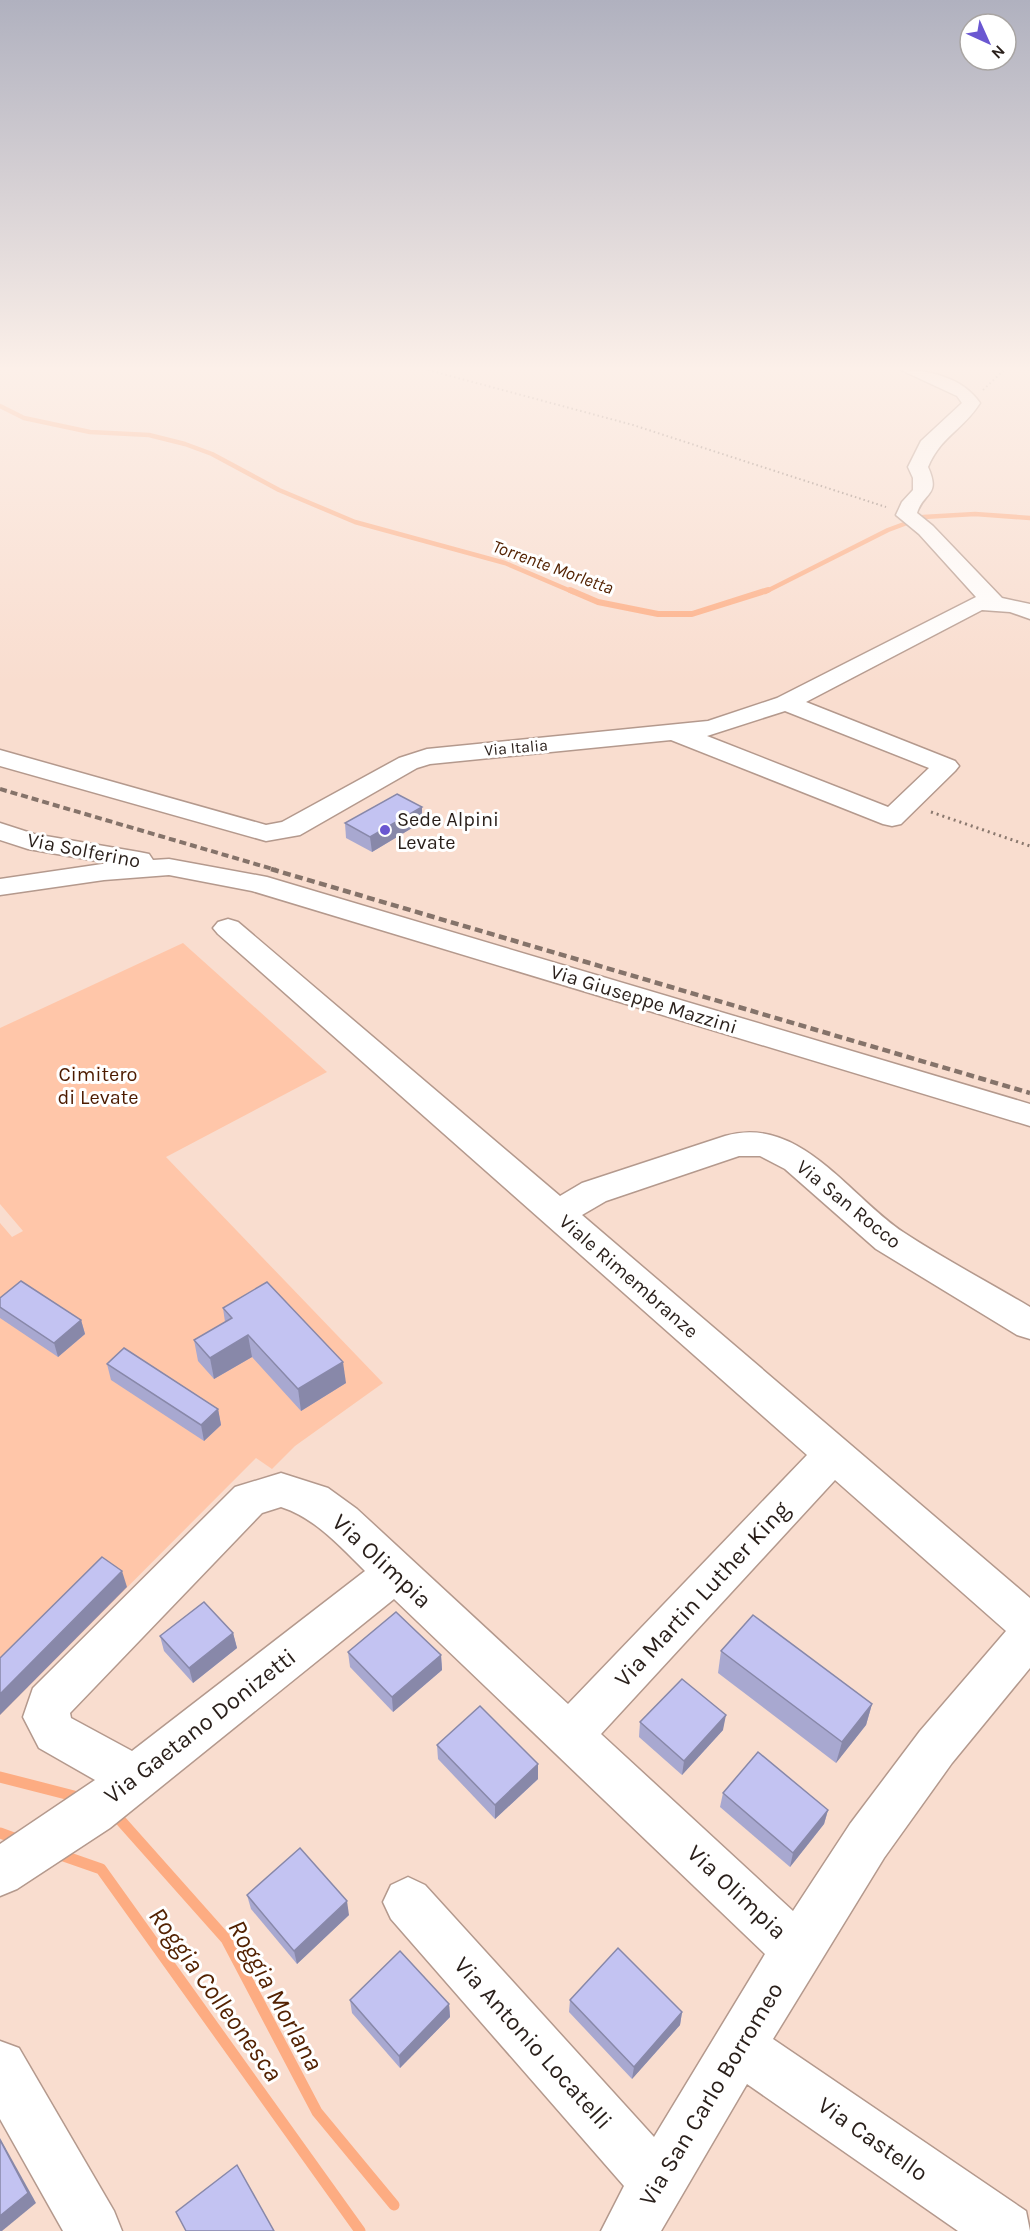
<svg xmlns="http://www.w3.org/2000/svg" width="1030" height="2231" viewBox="0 0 1030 2231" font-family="Karla,sans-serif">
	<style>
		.green { fill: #ffc6a9 }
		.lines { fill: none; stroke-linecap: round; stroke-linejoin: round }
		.stream-far2 { stroke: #fdac82; stroke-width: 4.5 }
		.stream-far1 { stroke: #fdac82; stroke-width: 6 }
		.stream { stroke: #fdac82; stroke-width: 11 }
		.minor-casing { stroke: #b4998d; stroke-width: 3 }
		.path-far1 { stroke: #8a786e; stroke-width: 2; stroke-dasharray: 1.5 3; stroke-linecap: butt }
		.path { stroke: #8a786e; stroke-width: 3; stroke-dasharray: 2 4; stroke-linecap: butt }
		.minor { fill: #fff; fill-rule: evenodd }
		.rail-far1 { stroke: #85736a; stroke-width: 4; stroke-dasharray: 7 4; stroke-linecap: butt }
		.rail { stroke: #85736a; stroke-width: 4.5; stroke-dasharray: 8 4.5; stroke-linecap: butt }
		.wall { fill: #a8a8d0 }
		.shaded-wall { fill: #8888a9 }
		.building { fill: #c3c3f2; stroke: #8888a9; stroke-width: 1.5 }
		.poi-dot { fill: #6a57d1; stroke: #fff; stroke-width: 2 }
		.labels { text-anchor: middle; stroke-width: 6; stroke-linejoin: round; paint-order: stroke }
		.far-street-label { font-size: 16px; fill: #291f1a; stroke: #fff }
		.far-water-label { font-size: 18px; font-style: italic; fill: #532202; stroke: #fff }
		.poi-label { font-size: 20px; fill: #291f1a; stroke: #fff; text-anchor: start }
		.street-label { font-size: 20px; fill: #291f1a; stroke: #fff }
		.park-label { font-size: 20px; fill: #4d1b00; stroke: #fff }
		.near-street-label { font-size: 24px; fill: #291f1a; stroke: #fff }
		.near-water-label { font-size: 26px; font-style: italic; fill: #532202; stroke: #fff }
	</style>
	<rect width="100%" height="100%" fill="#f9ddcf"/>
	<polygon class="green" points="183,943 327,1072 166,1157 383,1383 295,1446 272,1469 256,1458 0,1715 0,1223 12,1237 23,1231 0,1204 0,1028"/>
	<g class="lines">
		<g class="stream-far2">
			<polyline points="0,406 24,418 90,432 149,435 185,444 212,454 279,490 355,522 505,563 573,592"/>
			<polyline points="765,592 888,530 923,517 975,514 1030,518"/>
		</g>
		<polyline class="stream-far1" points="570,590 598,602 658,614 692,614 768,590"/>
		<g class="stream">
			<polyline points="0,1777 74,1796"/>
			<polyline points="114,1813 226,1939 317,2112 394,2205"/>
			<polyline points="0,1833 19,1840"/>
			<polyline points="58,1854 101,1869 360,2231"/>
		</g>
		<defs>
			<g id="minor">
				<path d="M 901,370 C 930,370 963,378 980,403 C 963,430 941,436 928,467 C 941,496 924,491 917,513 L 933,526 L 1002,598 L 1030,604 L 1030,619 L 1010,612 L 982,610 L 806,702 L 955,761 L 959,766 L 955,771 L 901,824 L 892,826 L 883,824 L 671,740 L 430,764 L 417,768 L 300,835 L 266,841 L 0,766 L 0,750 L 266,825 L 282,822 L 399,758 L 427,749 L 708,721 L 777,698 L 976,597 L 919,534 L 896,515 L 902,502 L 913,490 L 913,478 L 908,467 L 921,441 L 962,403 L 957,396 ZM 785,711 L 929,768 L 888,807 L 707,736 Z"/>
				<polygon points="0,823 34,834 139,852 149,854 153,860 169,859 267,877 1030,1104 1030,1126 252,891 169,875 104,880 0,895 0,879 109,863 28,849 0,840"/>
				<path d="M 228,919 L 238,922 L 560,1196 L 582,1183 L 725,1136 C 799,1114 849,1196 903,1232 C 944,1259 988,1282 1030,1307 L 1030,1339 L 1017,1335 L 876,1249 L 785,1169 L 760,1156 L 739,1156 L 606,1201 L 582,1215 L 1030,1598 L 1030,1668 L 952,1763 L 884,1858 L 773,2039 L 1026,2211 L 1030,2231 L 958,2231 L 747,2084 L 661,2231 L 601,2231 L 624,2186 L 391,1919 L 383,1902 L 391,1885 L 408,1877 L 425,1885 L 654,2137 L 765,1954 L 394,1599 L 110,1828 L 17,1889 L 0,1896 L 0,1844 L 95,1780 L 39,1748 L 23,1717 L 33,1688 L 235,1487 L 281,1473 L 328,1488 L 357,1509 L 568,1704 L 807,1455 L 218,934 L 213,928 L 218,922 ZM 835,1480 L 1006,1631 L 920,1731 L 850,1824 L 793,1911 L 601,1734 ZM 281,1507 C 315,1518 340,1546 365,1571 L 132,1751 L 71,1718 L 70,1713 L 262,1513 Z"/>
				<polygon points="0,2041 19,2048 114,2211 122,2231 63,2231 0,2119"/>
			</g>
		</defs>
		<use href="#minor" class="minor-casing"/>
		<g class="path-far1">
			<polyline points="428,370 633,425 886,507"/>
			<polyline points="983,390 1004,370"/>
		</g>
		<polyline class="path" points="931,812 1030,846"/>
		<use href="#minor" class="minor"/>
		<polyline class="rail-far1" points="0,789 276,870"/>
		<polyline class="rail" points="271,869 1030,1093"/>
	</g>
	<g class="wall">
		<polygon points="422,807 422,822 372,852 346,838 345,823"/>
		<polygon points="0,1298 81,1320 85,1334 58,1357 0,1318"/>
		<polygon points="223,1308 346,1383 301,1411 252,1357 214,1379 198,1361 194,1340 225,1322"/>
		<polygon points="107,1364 218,1409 221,1425 204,1441 111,1380"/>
		<polygon points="233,1633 237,1648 193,1683 164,1651 160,1636"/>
		<polygon points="721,1651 872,1704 866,1725 836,1763 718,1673"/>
		<polygon points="348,1652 441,1655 442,1670 393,1712 350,1667"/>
		<polygon points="640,1722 723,1730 682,1775 639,1737"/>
		<polygon points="437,1745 538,1779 495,1819 438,1759"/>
		<polygon points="723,1793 828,1810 824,1824 790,1867 720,1807"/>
		<polygon points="247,1895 349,1915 297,1964 251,1909"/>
		<polygon points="350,2000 449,2004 450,2017 400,2068 352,2013"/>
		<polygon points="570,2000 682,2012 680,2025 632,2079 569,2012"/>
	</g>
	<g class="shaded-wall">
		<polygon points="422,807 422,822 372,852 370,837"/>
		<polygon points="81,1320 85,1334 58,1357 54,1343"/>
		<polygon points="248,1335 252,1357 214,1379 210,1358"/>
		<polygon points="343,1362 346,1383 301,1411 298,1389"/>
		<polygon points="218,1409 221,1425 204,1441 201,1425"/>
		<polygon points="122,1571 127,1587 0,1715 0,1694"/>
		<polygon points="233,1633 237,1648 193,1683 189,1668"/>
		<polygon points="441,1655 442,1670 393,1712 392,1697"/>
		<polygon points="872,1704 866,1725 836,1763 842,1742"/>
		<polygon points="726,1715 723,1730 682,1775 684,1761"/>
		<polygon points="538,1764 538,1779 495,1819 495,1805"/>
		<polygon points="828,1810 824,1824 790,1867 793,1853"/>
		<polygon points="347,1901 349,1915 297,1964 294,1951"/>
		<polygon points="449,2004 450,2017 400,2068 399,2056"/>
		<polygon points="682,2012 680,2025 632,2079 634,2067"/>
		<polygon points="0,2138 36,2203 2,2231 0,2231"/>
	</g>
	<g class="building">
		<polygon points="397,794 422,807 370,837 345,823"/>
		<polygon points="21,1281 81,1320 54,1343 0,1307 0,1298"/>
		<polygon points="267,1282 343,1362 298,1389 248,1335 210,1358 194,1340 232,1318 223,1308"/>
		<polygon points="124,1348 218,1409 201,1425 107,1364"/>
		<polygon points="102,1557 122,1571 0,1694 0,1658"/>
		<polygon points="204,1602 233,1633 189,1668 160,1636"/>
		<polygon points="396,1612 441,1655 392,1697 348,1652"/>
		<polygon points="753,1615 872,1704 842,1742 721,1651"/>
		<polygon points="682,1679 726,1715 684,1761 640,1722"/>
		<polygon points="480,1706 538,1764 495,1805 437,1745"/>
		<polygon points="758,1752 828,1810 793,1853 723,1793"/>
		<polygon points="300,1848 347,1901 294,1951 247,1895"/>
		<polygon points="618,1948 682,2012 634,2067 570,2000"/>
		<polygon points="400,1951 449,2004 399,2056 350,2000"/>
		<polygon points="0,2140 28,2193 0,2216"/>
		<polygon points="237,2165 274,2231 186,2231 176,2212"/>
	</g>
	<linearGradient id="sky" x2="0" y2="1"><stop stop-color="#b0b1bf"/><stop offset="0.54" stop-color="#fcf0e9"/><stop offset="1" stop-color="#fcf0e9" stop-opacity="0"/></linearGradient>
	<rect width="1030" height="683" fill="url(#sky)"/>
	<circle class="poi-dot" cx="385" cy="830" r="6"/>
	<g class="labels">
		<g class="far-street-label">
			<text transform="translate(516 747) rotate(-5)" y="6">Via Italia</text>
		</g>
		<g class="far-water-label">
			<text transform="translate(553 567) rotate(20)" y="6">Torrente Morletta</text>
		</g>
		<g class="poi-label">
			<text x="397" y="826">Sede Alpini<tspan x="397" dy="23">Levate</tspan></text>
		</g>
		<g class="street-label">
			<text transform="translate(84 850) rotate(11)" y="7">Via Solferino</text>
			<text transform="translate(644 999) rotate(17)" y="7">Via Giuseppe Mazzini</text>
			<text transform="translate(849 1204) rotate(39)" y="7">Via San Rocco</text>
			<text transform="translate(629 1276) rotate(41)" y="7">Viale Rimembranze</text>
		</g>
		<g class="park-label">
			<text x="98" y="1081">Cimitero<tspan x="98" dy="23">di Levate</tspan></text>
		</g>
		<g class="near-street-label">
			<text transform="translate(382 1561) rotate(43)" y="8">Via Olimpia</text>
			<text transform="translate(702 1594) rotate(-47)" y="8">Via Martin Luther King</text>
			<text transform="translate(200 1726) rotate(-38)" y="8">Via Gaetano Donizetti</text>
			<text transform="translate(737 1892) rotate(43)" y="8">Via Olimpia</text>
			<text transform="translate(533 2043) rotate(48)" y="8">Via Antonio Locatelli</text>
			<text transform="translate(711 2094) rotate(-59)" y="8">Via San Carlo Borromeo</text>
			<text transform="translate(873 2139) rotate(35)" y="8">Via Castello</text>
		</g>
		<g class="near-water-label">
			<text transform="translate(216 1994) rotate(54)" y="9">Roggia Colleonesca</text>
			<text transform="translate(276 1995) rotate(61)" y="9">Roggia Morlana</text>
		</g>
	</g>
	<g transform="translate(988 42) rotate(135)"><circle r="28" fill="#ffffff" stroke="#a9a5a3" stroke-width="1.5"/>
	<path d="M0-4.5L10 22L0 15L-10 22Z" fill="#6a57d1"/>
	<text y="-9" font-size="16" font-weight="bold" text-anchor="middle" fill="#291f1a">N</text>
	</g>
</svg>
